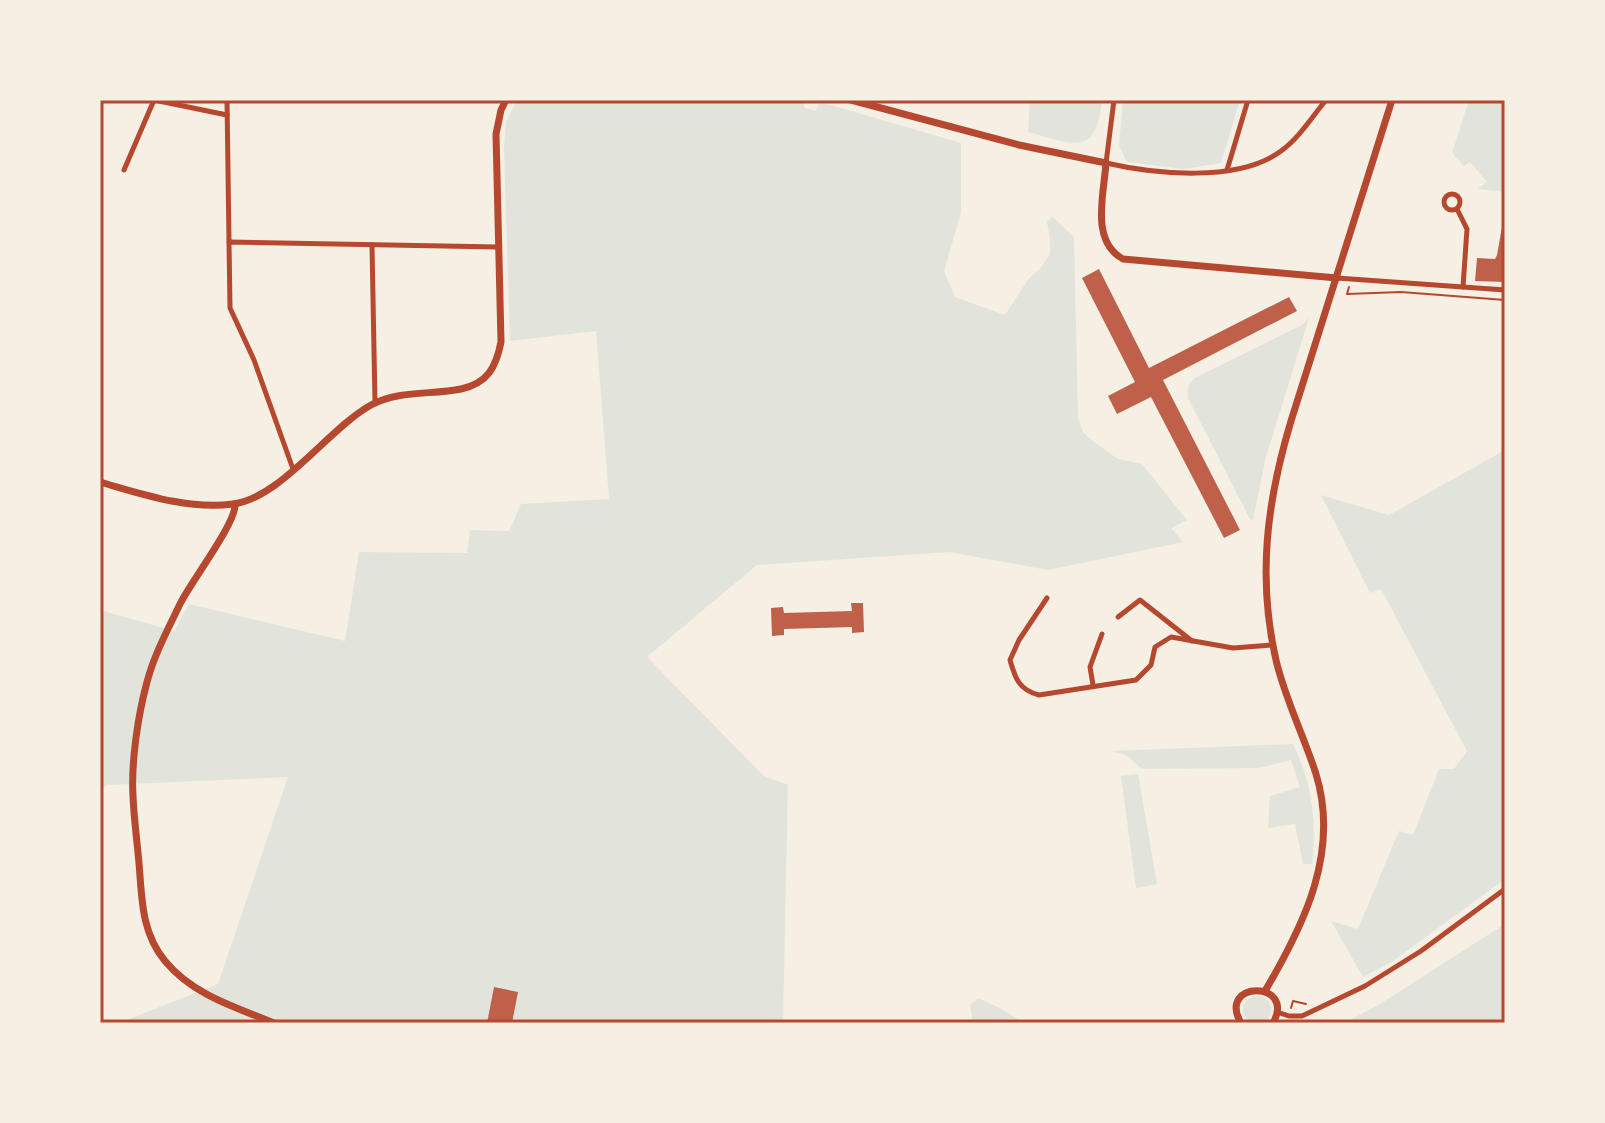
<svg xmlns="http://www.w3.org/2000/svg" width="1605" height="1123" viewBox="0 0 1605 1123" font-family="'Source Sans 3',sans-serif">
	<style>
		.green { fill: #e2e4dc }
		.building { fill: #bf614a }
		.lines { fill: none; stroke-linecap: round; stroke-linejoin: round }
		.path { stroke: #b5482f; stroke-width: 2 }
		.minor { stroke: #b5482f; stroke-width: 5 }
		.tertiary { stroke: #b5482f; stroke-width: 7 }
		.secondary { stroke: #b5482f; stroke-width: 7 }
		.neatline { fill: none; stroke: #b5482f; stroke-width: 3 }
	</style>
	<rect width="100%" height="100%" fill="#f6efe4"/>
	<g class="green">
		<polygon points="517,100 802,100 805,108 815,111 819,104 824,103 961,143 961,213 944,271 955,297 1005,315 1029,278 1040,269 1050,254 1050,239 1047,222 1052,216 1074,237 1078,417 1083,432 1090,439 1118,459 1142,464 1187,520 1171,528 1183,542 1048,570 949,552 757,565 647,657 764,776 788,785 783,1023 119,1023 218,984 288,777 107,785 100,790 100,610 174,631 189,604 345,641 359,552 467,553 470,530 509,531 521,504 609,499 596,331 510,341 504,148 506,122"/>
		<path d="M 1030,100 L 1102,100 C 1097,158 1072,144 1028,132 Z"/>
		<polygon points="1123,100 1240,100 1221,163 1183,169 1127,162 1119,146"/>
		<polygon points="1469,100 1505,100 1505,192 1478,189 1487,182 1470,162 1464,166 1452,153"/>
		<polygon points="1309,318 1266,457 1253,520 1250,519 1188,398 1188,386 1195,378 1302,325"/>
		<polygon points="1505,450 1505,879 1393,961 1363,977 1331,921 1358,929 1399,831 1413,835 1439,769 1454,769 1467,751 1381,589 1370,593 1321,495 1389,515"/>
		<path d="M 1293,744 C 1312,783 1317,821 1312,864 L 1303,864 L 1295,824 L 1268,828 L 1270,796 L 1300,787 L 1291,760 L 1259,768 L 1142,769 L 1126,755 L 1111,751 Z"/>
		<polygon points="1138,774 1157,884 1136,888 1121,776"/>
		<polygon points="1505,924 1505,1023 1344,1023 1380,1004"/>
		<circle cx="1257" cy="1010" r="14"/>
		<polygon points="978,998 1002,1009 1024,1023 973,1023 970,1005"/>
	</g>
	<g class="building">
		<polygon points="1503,221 1505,282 1475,281 1477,258 1495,259 1497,255"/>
		<polygon points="1099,269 1149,368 1289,297 1297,311 1163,380 1240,530 1224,538 1151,397 1117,414 1108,396 1135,382 1082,278"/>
		<polygon points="851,603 863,603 864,632 852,633 852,627 784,629 784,635 772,636 771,608 783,607 784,613 852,611"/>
		<polygon points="494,987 518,992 512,1023 487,1023"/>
	</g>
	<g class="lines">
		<g class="path">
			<polyline points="1349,287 1347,294 1401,292 1505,300"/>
			<polyline points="1291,1008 1293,1001 1306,1004"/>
		</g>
		<g class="minor">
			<polyline points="227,100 229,242"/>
			<path d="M 1114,100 L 1106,163 C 1154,174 1238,183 1281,151 C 1299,138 1312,117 1326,100"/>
			<polyline points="124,170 154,100 227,115"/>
			<polyline points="1227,170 1248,100"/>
			<circle cx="1452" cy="202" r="8"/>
			<polyline points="1457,209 1467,229 1463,287"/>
			<polyline points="372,245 375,403"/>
			<polyline points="1337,278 1505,290"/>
			<polyline points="293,469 254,360 230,308 229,242 498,247"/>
			<path d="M 1047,598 L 1019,640 L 1010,660 C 1015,678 1019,690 1039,695 L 1136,680 L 1151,665 L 1155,647 L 1171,637 L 1233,648 L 1273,645"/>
			<polyline points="1118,617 1140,600 1192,641"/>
			<polyline points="1093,685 1090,667 1102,634"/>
			<polyline points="1277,1012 1289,1016 1302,1016 1365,986 1421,951 1505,889"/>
		</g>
		<path class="tertiary" d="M 235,504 C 237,522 190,583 180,604 C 168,629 154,655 147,682 C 138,715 131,762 133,796 C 134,819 137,841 139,863 C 142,898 141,932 165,961 C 193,995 235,1007 274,1023"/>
		<g class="secondary">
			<path d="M 851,100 L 1019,145 L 1106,163 C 1104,194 1090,241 1123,259 L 1337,278"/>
			<path d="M 100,482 C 142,494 188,510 233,504 C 281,498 328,429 371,405 C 398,390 432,395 461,389 C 488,383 496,367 501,342 L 496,134 L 501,110 L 506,100"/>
			<path d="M 1265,991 C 1304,925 1340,852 1316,774 C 1304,736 1285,699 1276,660 C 1257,577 1267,501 1291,421 L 1392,100"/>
			<path d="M 1241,1023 C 1216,980 1297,980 1273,1023"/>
		</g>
	</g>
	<rect width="1605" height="1123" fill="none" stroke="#f6efe4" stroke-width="204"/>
	<rect x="102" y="102" width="1401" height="919" class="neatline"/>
</svg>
